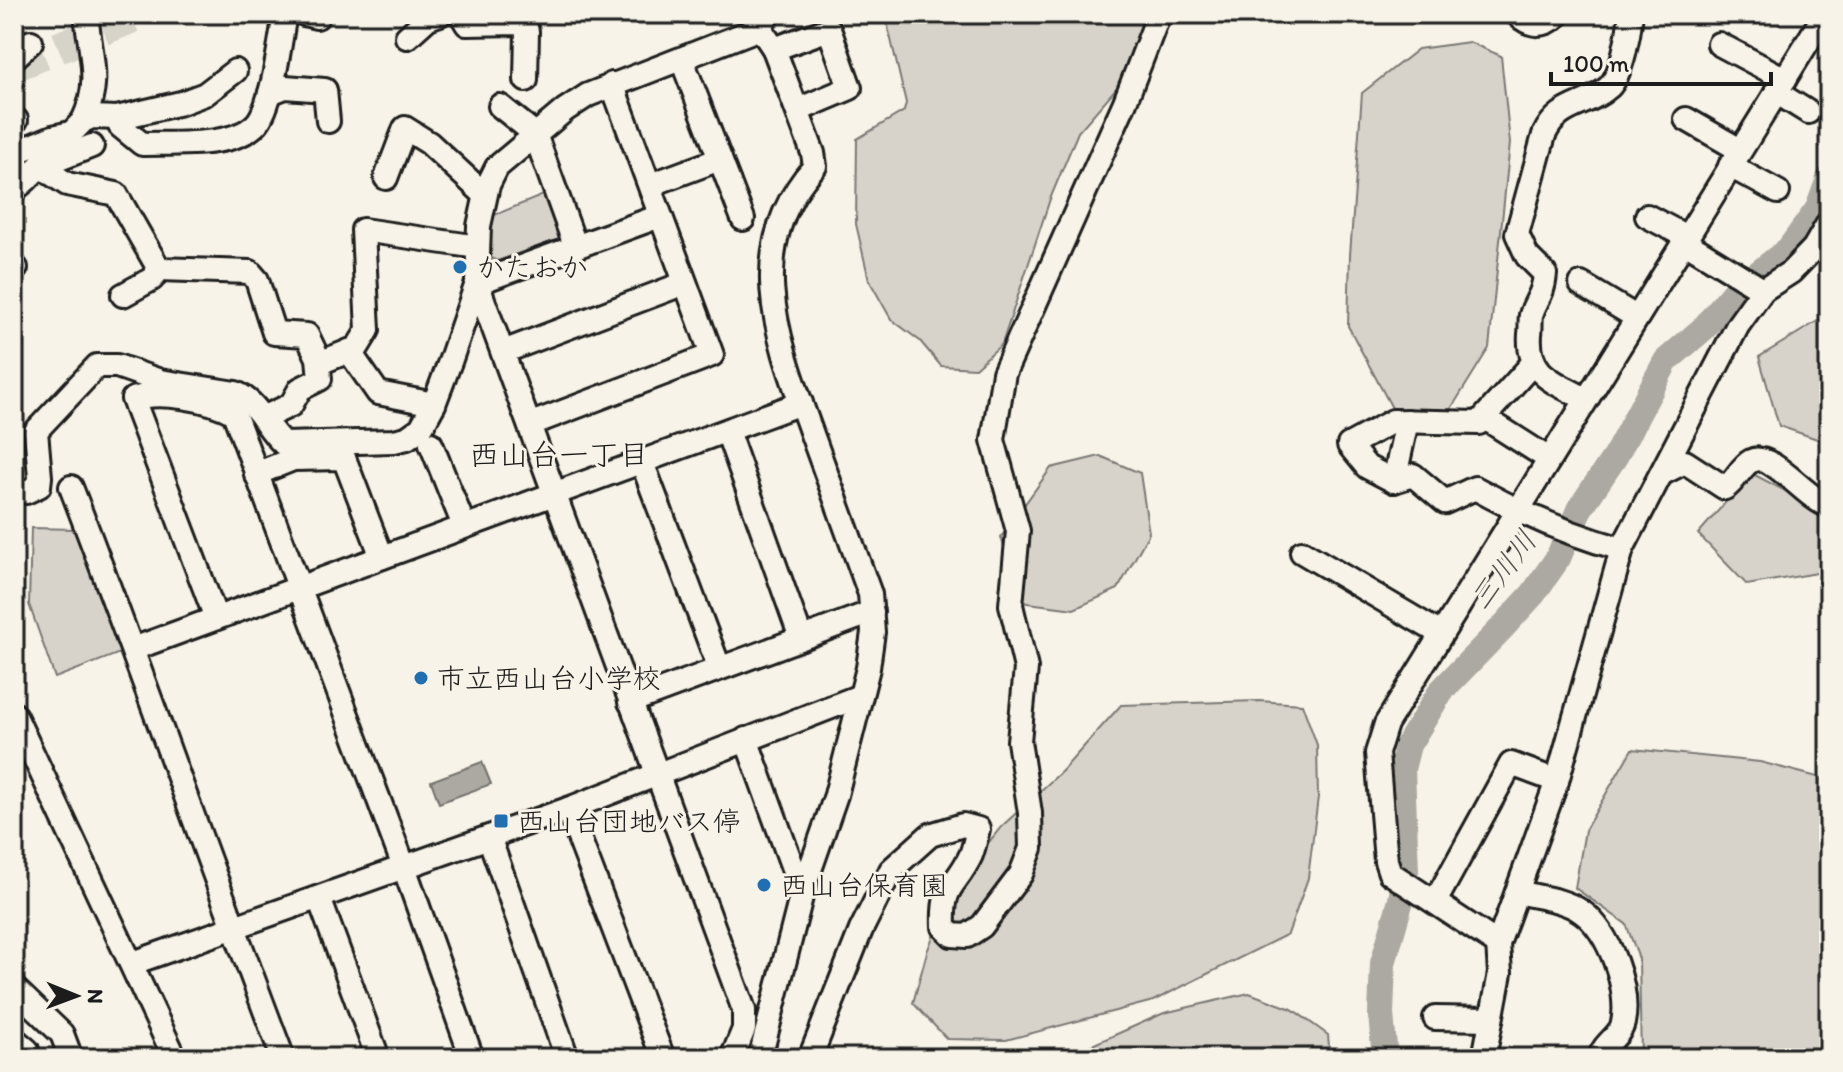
<svg xmlns="http://www.w3.org/2000/svg" width="1843" height="1072" viewBox="0 0 1843 1072" font-family="Itim,'Klee One',sans-serif">
	<style>
		.green { fill: #d7d3cb; stroke: #7a7874; stroke-width: 2 }
		.water { fill: #aca9a2; stroke: #72716c; stroke-width: 2 }
		.lines { fill: none; stroke-linecap: round; stroke-linejoin: round }
		.river { stroke: #aca9a2; stroke-width: 26 }
		.highway-tunnel { stroke: #d6d3c9; stroke-width: 32; stroke-dasharray: 32 16; stroke-linecap: butt }
		.minor-casing { stroke: #1c1c1c; stroke-width: 28 }
		.minor { stroke: #f7f3e8; stroke-width: 22 }
		.poi-dot { fill: #1f6fb2; stroke: #f7f3e8; stroke-width: 3 }
		.labels { text-anchor: middle; stroke-width: 6; stroke-linejoin: round; paint-order: stroke }
		.poi-label { font-size: 28px; fill: #1c1c1c; stroke: #f7f3e8; text-anchor: start }
		.neighbourhood-label { font-size: 30px; fill: #1c1c1c; stroke: #f7f3e8 }
		.water-label { font-size: 30px; font-style: italic; fill: #565452; stroke: #f7f3e8 }
	</style>
	<rect width="100%" height="100%" fill="#f7f3e8"/>
	<filter id="ink" filterUnits="userSpaceOnUse"><feTurbulence type="fractalNoise" baseFrequency=".0125" numOctaves="2"/><feDisplacementMap in="SourceGraphic" scale="16" xChannelSelector="R" yChannelSelector="G"/><feConvolveMatrix kernelMatrix="1 2 1 2 8 2 1 2 1" color-interpolation-filters="sRGB"/></filter>
	<g filter="url(#ink)">
		<g class="green">
			<polygon points="885,14 1161,14 1126,77 1078,132 1050,199 1002,344 975,368 941,366 920,341 891,319 869,280 856,224 857,139 904,111 906,103"/>
			<polygon points="1469,42 1501,56 1510,143 1489,348 1449,412 1392,408 1348,326 1350,255 1362,93 1418,49"/>
			<polygon points="546,194 562,238 497,261 486,255 492,216"/>
			<polygon points="1829,314 1829,443 1779,426 1759,357"/>
			<polygon points="1100,456 1140,473 1149,533 1118,589 1074,609 1021,602 1001,537 1051,468"/>
			<polygon points="1751,473 1829,514 1829,571 1747,585 1698,534"/>
			<polygon points="31,528 76,529 120,653 55,678 29,604"/>
			<polygon points="1259,701 1302,704 1317,745 1318,797 1308,878 1288,934 1153,1001 1006,1040 947,1039 913,1003 927,952 951,890 1001,827 1062,771 1121,705"/>
			<polygon points="1632,749 1760,762 1829,780 1829,1058 1641,1058 1639,959 1626,924 1575,888 1585,830"/>
			<polygon points="1249,993 1292,1009 1328,1035 1330,1058 1063,1058 1164,1013"/>
		</g>
		<polygon class="water" points="482,762 491,784 439,803 431,781"/>
		<g class="lines">
			<polyline class="river" points="1385,1058 1381,1014 1383,963 1401,900 1406,871 1402,769 1408,745 1441,691 1502,628 1533,594 1558,558 1579,510 1616,455 1666,361 1704,328 1732,294 1789,249 1818,209 1829,179"/>
			<polyline class="highway-tunnel" points="14,66 140,14"/>
			<defs>
				<g id="minor">
					<polyline points="304,14 317,17"/>
					<polyline points="461,14 467,24 523,23 527,31 526,80"/>
					<path d="M 1517,14 C 1531,28 1545,27 1559,14"/>
					<path d="M 760,28 L 774,49 L 813,153 L 815,166 C 739,251 780,344 813,437 C 832,490 851,542 870,594 L 873,632 L 868,668 L 836,795 L 802,893 L 762,1050 L 763,1058"/>
					<polyline points="407,37 428,18 440,14"/>
					<polyline points="1719,44 1785,79"/>
					<polyline points="774,49 829,29 850,88 798,110"/>
					<polyline points="14,58 31,42"/>
					<polyline points="682,60 743,219"/>
					<polyline points="1776,92 1808,112"/>
					<polyline points="270,93 285,87 325,90 328,121"/>
					<polyline points="500,106 535,134 575,245"/>
					<path d="M 117,118 L 120,126 L 142,144 C 174,143 235,148 257,123 C 273,104 280,40 285,14"/>
					<polyline points="1686,119 1740,150"/>
					<polyline points="14,120 16,120"/>
					<path d="M 83,121 C 102,82 90,54 86,14"/>
					<polyline points="14,153 53,137 71,133"/>
					<polyline points="49,163 92,146"/>
					<polyline points="40,166 67,184 116,194 159,269 250,272 257,280 274,333 307,335 318,358 320,379 300,389 291,405 263,418"/>
					<polyline points="1730,166 1778,192"/>
					<polyline points="386,178 405,128 429,143 485,195"/>
					<polyline points="650,185 720,159"/>
					<polyline points="14,190 26,180 83,121 92,117 117,118 181,103 205,94 235,71"/>
					<polyline points="1647,216 1681,234 1685,242 1763,290"/>
					<polyline points="14,266 16,268"/>
					<polyline points="477,283 744,1010 744,1029 732,1058"/>
					<polyline points="477,283 660,216"/>
					<polyline points="1581,284 1636,317"/>
					<polyline points="123,295 152,279 159,269"/>
					<polyline points="349,351 378,393 434,404"/>
					<polyline points="503,352 685,283"/>
					<polyline points="319,363 357,348 368,330 363,230 478,247"/>
					<path d="M 1533,363 L 1479,423 L 1393,421 L 1349,445 L 1367,467 L 1394,481 L 1413,475 L 1445,502 L 1475,488 C 1522,514 1570,535 1622,549"/>
					<path d="M 1585,399 C 1554,381 1527,376 1530,334 C 1531,328 1530,321 1531,315 C 1536,298 1543,297 1545,274 L 1527,256 L 1517,234 L 1544,135 C 1559,102 1586,108 1609,87 C 1622,74 1629,33 1631,14"/>
					<polyline points="1491,422 1549,459"/>
					<polyline points="531,424 712,355 612,84"/>
					<polyline points="727,431 801,638"/>
					<polyline points="431,444 464,526"/>
					<polyline points="642,462 719,667"/>
					<path d="M 1663,473 L 1685,462 L 1725,488 C 1736,481 1740,467 1751,461 C 1771,450 1806,499 1829,506"/>
					<polyline points="256,474 293,459 344,458 382,557"/>
					<polyline points="1394,481 1407,421"/>
					<path d="M 71,487 C 144,676 210,868 283,1058"/>
					<path d="M 14,492 L 26,492 L 39,486 L 40,477 L 36,431 L 97,366 L 117,366 L 160,381 L 236,393 C 259,403 266,429 284,444 L 394,441 L 407,438 L 421,428 L 434,404 L 451,359 L 477,283 L 479,226 L 488,185 L 497,167 L 565,110 L 588,95 L 760,28 L 768,14"/>
					<polyline points="1302,552 1441,634"/>
					<path d="M 216,618 L 133,399 C 159,390 210,399 234,413 L 404,867 L 472,1058"/>
					<polyline points="133,649 801,403"/>
					<polyline points="630,702 872,612"/>
					<polyline points="14,714 175,1058"/>
					<polyline points="746,739 802,893"/>
					<polyline points="568,809 663,1058"/>
					<polyline points="489,837 567,1058"/>
					<path d="M 1517,892 C 1537,897 1564,899 1582,912 C 1610,932 1630,990 1623,1023 C 1620,1037 1603,1043 1600,1058"/>
					<polyline points="319,898 378,1058"/>
					<polyline points="1435,902 1511,764 1557,781"/>
					<polyline points="1498,944 1390,873 1386,861 1377,753 1386,724 1825,14"/>
					<polyline points="133,963 568,809 860,696"/>
					<polyline points="14,988 62,1034 71,1058"/>
					<polyline points="1435,1018 1491,1019"/>
					<polyline points="14,1039 27,1050"/>
					<path d="M 810,1058 L 861,930 L 891,870 L 930,835 L 963,825 L 978,829 C 976,837 974,847 971,855 C 955,889 942,882 944,927 L 952,935 L 967,936 L 982,926 L 1021,874 L 1031,848 L 1030,813 L 1019,741 L 1026,668 L 1011,605 L 1018,531 L 993,440 L 1004,373 L 1125,102 L 1159,14"/>
					<polyline points="1484,1058 1500,973 1498,944 1557,781 1622,549 1738,325 1763,290 1791,272 1814,248 1829,222"/>
				</g>
			</defs>
			<use href="#minor" class="minor-casing"/>
			<use href="#minor" class="minor"/>
		</g>
	</g>
	<g class="poi-dot">
		<circle cx="460" cy="267" r="8"/>
		<circle cx="421" cy="678" r="8"/>
		<rect x="493" y="813" width="16" height="16" rx="4"/>
		<circle cx="764" cy="885" r="8"/>
	</g>
	<g class="labels">
		<g class="poi-label">
			<text x="476" y="277">かたおか</text>
			<text x="437" y="688">市立西山台小学校</text>
			<text x="517" y="831">西山台団地バス停</text>
			<text x="780" y="895">西山台保育園</text>
		</g>
		<g class="neighbourhood-label">
			<text x="559" y="465">西山台一丁目</text>
		</g>
		<g class="water-label">
			<text transform="translate(1503 570) rotate(-53)" y="10">三川川</text>
		</g>
	</g>
	<rect width="1843" height="1072" fill="none" stroke="#f7f3e8" stroke-width="48"/>
	<rect x="24" y="24" width="1795" height="1024" fill="none" stroke="#1c1c1c" stroke-width="3" filter="url(#ink)"/>
	<g transform="translate(76 996) rotate(91)" stroke="#f7f3e8" stroke-width="6" paint-order="stroke">
	<path d="M0-6L14 30L0 20L-14 30Z" fill="#1c1c1c"/>
	<text y="-12" font-size="22" font-weight="bold" text-anchor="middle" fill="#1c1c1c">N</text>
	</g>
	<path d="M1551 72v12h220v-12" fill="none" stroke="#1c1c1c" stroke-width="4"/>
	<text x="1563" y="72" font-size="24" fill="#1c1c1c" stroke="#f7f3e8" stroke-width="6" paint-order="stroke">100 m</text>
</svg>
